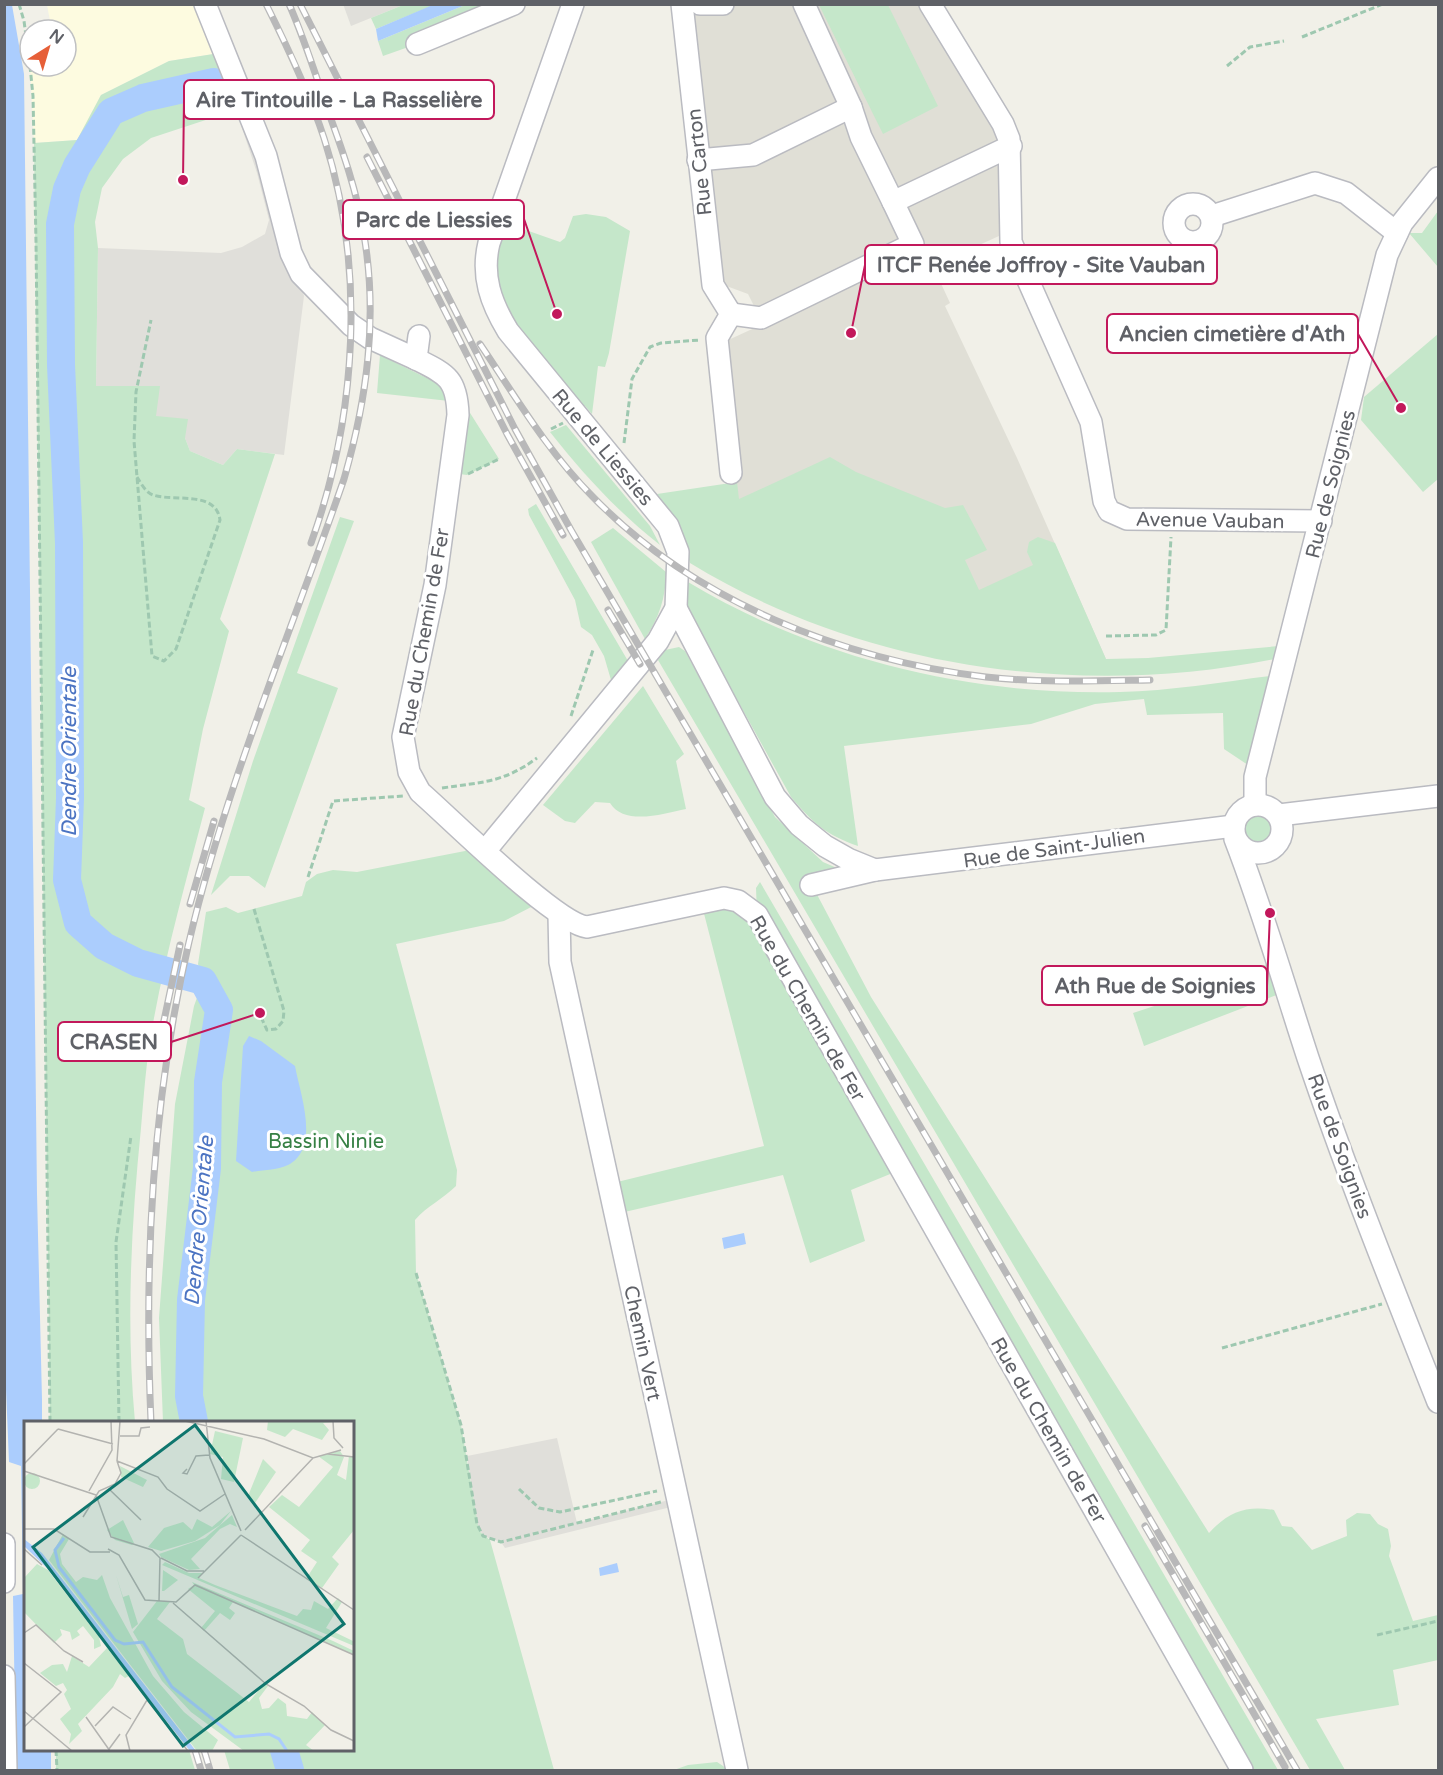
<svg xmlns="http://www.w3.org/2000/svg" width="1443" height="1775" viewBox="0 0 1443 1775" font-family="'Varela Round',sans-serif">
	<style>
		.commercial { fill: #fdfbe0 }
		.industrial { fill: #e0dfda }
		.education { fill: #e0dfd6 }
		.green { fill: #c5e7ca }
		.water { fill: #abcdfd }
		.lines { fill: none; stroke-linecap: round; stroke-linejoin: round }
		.river { stroke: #abcdfd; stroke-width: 28 }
		.minor-casing { stroke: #babbc1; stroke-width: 24 }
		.path { stroke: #9ec8b0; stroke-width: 3; stroke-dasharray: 6 3; stroke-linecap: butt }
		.minor { stroke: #fff; stroke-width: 21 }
		.rail-casing { stroke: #b8b8b9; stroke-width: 7 }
		.rail { stroke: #fff; stroke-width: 4.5; stroke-dasharray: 14; stroke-linecap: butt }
		.labels { text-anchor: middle; stroke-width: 6; stroke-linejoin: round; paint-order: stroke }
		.street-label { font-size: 20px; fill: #5f6167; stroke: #fff }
		.park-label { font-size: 20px; fill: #368044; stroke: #fff }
		.water-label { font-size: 21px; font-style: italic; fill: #4c74c2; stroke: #fff }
		.inset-river { fill: none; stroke: #abcdfd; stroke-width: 3 }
		.inset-road { fill: none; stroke: #b3b3b0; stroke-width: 1.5 }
		.view { fill: #0f766e; fill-opacity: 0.15; stroke: #0f766e; stroke-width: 3 }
		.inset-edge { fill: none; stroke: #5f6167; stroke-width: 3 }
		.leader { fill: none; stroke: #c2185b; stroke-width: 2 }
		.callout-dot { fill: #c2185b; stroke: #fff; stroke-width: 2 }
		.callout { fill: #fff; stroke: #c2185b; stroke-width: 2 }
		.callout-label { font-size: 21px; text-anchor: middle; font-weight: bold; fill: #5f6167 }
	</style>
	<rect width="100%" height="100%" fill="#f1f0e8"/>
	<polygon class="commercial" points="47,5 205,5 226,52 169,61 101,95 77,140 34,143 30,66 66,66 66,30 35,30 51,26"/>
	<g class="industrial">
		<polygon points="343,4 403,4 403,5 351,26"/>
		<polygon points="246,104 304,296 284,455 237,449 223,465 190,451 185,438 156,416 96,387 98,248 221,253 242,247 265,234 269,220 257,173 236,110"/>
		<polygon points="557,1438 577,1523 677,1498 679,1505 505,1548 501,1542 483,1536 477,1524 467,1456"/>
	</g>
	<polygon class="education" points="682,5 930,5 1003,124 1010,231 933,266 950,303 945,306 1017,458 1106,659 738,499 724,342 763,324 748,294 721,284"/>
	<g class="green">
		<polygon points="403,5 434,5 376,29 371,18"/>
		<polygon points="465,5 505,5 417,44 383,56 378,41"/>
		<polygon points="819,5 888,5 938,106 883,134"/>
		<path d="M 226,52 L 246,104 L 236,110 L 151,138 L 123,159 L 102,188 L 95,222 L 98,248 L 96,386 L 160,386 L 156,416 L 188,419 L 185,438 L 190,451 L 223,465 L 237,449 L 275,454 L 220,619 L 229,631 L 203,729 L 189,800 L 205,808 C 186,882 165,955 152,1029 C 146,1062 144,1095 141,1128 C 131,1226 126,1324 135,1422 L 50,1422 L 34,143 L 77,140 L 101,95 L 169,61 Z"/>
		<polygon points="1438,211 1438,267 1409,233 1422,233"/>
		<polygon points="586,214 606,217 630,231 609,353 605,367 598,366 592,414 585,406 576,416 496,311 497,220 560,242 565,238 573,216"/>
		<polygon points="1438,334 1438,479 1423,492 1361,420 1364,397"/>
		<polygon points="380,355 439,384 455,389 499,459 467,475 452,473 458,402 377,393"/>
		<path d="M 566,425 L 650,526 L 660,545 C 618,512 583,474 550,432 Z"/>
		<path d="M 830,457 L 856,472 L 945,508 L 963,505 L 987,550 L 965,560 L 979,590 L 1033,565 L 1027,552 L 1029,542 L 1038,537 L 1055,543 L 1106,659 L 1148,658 L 1279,646 L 1275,659 C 1079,699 861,668 690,563 L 680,525 L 657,494 L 737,482 L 739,499 Z"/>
		<polygon points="536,504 628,661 611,680 604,656 592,635 581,627 575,600 529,515 528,509"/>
		<polygon points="340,517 354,521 297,673 338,688 265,888 249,876 230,876 211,895 253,761"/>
		<path d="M 613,528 L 666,572 C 666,598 659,617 645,639 L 591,542 Z"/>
		<path d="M 688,582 C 816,659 971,696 1120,692 C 1170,691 1221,682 1270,676 L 1248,765 L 1224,749 L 1223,713 L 1147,715 L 1144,699 L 1095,704 L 1031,724 L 844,746 L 858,846 C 826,835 813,823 791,797 L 685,606 Z"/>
		<path d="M 679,647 L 685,651 L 775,817 L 823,862 L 853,875 L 812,885 L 871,997 L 1209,1533 C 1228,1512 1246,1505 1274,1510 L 1282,1526 L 1292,1527 L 1312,1550 L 1347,1536 L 1346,1520 L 1357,1513 L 1370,1514 L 1378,1524 L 1388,1529 L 1391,1546 L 1389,1556 L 1413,1621 L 1438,1615 L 1438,1660 L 1393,1670 L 1399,1705 L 1316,1719 L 1345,1770 L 1310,1770 L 658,660 L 665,650 Z"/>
		<path d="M 643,686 L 684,754 L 676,761 L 686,809 C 663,814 624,826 610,803 L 595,802 L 575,823 L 565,821 L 543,805 Z"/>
		<circle cx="1258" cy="829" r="17"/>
		<path d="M 476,842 L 539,903 L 504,921 L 396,944 L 457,1170 L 456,1186 C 443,1199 427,1206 415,1220 L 416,1273 L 461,1425 L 479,1531 L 490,1540 L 554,1770 L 230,1770 L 224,1750 L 352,1750 L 352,1422 L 163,1422 L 159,1318 L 175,1104 L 194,1006 L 203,981 L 198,964 L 206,912 L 226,907 L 238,913 L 302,896 L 306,882 L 317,874 L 333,870 L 357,872 L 465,851 Z"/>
		<polygon points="760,882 1278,1770 1242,1770 900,1170 851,1190 865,1241 810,1263 783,1175 616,1214 609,1184 764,1146 701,902 757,913 756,888"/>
		<polygon points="1277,960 1287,991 1144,1046 1133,1013 1206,989"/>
		<polygon points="56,1750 189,1750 195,1770 56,1770"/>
		<polygon points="717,1762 729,1770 674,1770 688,1765"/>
	</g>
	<g class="water">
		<polygon points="435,4 465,5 378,41 376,29"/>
		<polygon points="4,5 12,5 24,74 37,1194 42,1399 42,1422 26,1422 26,1750 51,1750 51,1770 16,1770 13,1596 23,1594 21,1466 9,1462 5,1365"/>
		<path d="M 249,1036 L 261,1041 L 295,1066 C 300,1094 321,1148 288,1165 C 278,1170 263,1170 252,1172 L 236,1161 L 243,1046 Z"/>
		<polygon points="744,1233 746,1244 724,1249 722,1238"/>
		<polygon points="617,1563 619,1572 600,1576 599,1568"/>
	</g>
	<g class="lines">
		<g class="river">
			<polyline points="194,1422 189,1396 191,1300 207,1168 208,1082 219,1010 203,981 138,963 104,946 78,923 67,880 70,798 69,543 61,365 60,224 67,189 77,166 111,112 143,98 214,82"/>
			<polyline points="284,1750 290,1770"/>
		</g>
		<defs>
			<g id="minor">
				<polyline points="205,4 266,156 291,253 301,274 351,325 370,338 416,359"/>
				<polyline points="682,4 713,285 731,314"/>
				<polyline points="700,4 723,4"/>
				<polyline points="804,4 851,107 861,137 893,202"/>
				<polyline points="930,4 1003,124 1009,139 1011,242 1091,422 1104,501 1109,511 1127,519 1321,521"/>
				<polyline points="417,44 514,4"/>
				<polyline points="698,160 753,155 851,107"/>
				<circle cx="1193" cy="223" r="19"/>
				<polyline points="1212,216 1315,183 1346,193 1397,233"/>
				<polyline points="731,314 761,318 913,244 893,202 1011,146"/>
				<path d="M 419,336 L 416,359 C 446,374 457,378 458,415 L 435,585 L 403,737 L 409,772 L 420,792 C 450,818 556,924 587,927 L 724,898 L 738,901 L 757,915 L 1242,1770"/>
				<polyline points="731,473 717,338 731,314"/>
				<polyline points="676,608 775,797 799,825 825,846 848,859 875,870"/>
				<circle cx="1258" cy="829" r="24"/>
				<polyline points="1255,805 1255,777 1387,255 1402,223 1438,178"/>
				<polyline points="1279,815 1438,796"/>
				<path d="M 1235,839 C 1263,911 1284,985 1308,1058 C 1347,1174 1393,1288 1438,1402"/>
				<path d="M 485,851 L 658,641 L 676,608 L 678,552 L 668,526 L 508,331 C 491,303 481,276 489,243 L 573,4"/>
				<polyline points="811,885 875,870 1234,826"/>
				<polyline points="559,915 560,962 737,1770"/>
				<polyline points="4,1544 4,1582"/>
				<polyline points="4,1676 6,1770"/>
			</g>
		</defs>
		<use href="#minor" class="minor-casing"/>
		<g class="path">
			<polyline points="19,4 24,21 30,65"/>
			<polyline points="1302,37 1383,4"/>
			<polyline points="30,66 33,96 36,242 50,1422"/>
			<polyline points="1227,66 1250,47 1284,41"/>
			<polyline points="551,429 563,423"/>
			<polyline points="624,443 632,379 650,347 661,343 700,340"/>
			<polyline points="468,474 499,459"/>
			<path d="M 137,477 C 141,483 145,492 153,495 C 174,502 216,490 220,520 L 176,649 L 164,661 L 152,656 L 134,441 L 136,392 L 151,320"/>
			<polyline points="1106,636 1156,635 1166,630 1171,537"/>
			<polyline points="571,716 593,650"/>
			<path d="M 442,788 C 482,782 503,783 537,758"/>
			<polyline points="308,877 333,801 403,796"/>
			<polyline points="254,909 284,1011 283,1021 276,1029 267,1030 261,1017"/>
			<polyline points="416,1273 461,1425 477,1524 483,1536 501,1542 661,1502"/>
			<polyline points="1222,1348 1382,1304"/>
			<polyline points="119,1422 116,1242 131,1136"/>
			<polyline points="519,1489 539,1508 560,1512 657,1491"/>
			<polyline points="1377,1635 1438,1621"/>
			<polyline points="56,1750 57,1770"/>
		</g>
		<use href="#minor" class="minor"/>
		<defs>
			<g id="rail">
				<path d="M 266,4 C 288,48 309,92 324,138 C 366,268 357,416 311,543"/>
				<polyline points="300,4 515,429 571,530 1297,1770"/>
				<polyline points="367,157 507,434 563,535"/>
				<path d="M 480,344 C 515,396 548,452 593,497 C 694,601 844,660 986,677 C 1041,683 1095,681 1150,680"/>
				<polyline points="608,610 640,664"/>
				<polyline points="190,904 214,821"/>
				<polyline points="162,1030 180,945"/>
				<path d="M 151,1422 C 144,1261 152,1101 189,942 C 226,784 291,633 344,479 C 367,399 378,318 364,235 C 357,191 342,149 327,108 C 315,73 304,38 289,4"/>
				<polyline points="1145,1526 1285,1767"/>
				<polyline points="195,1750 201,1770"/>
				<polyline points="204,1750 210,1770"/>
			</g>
		</defs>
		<use href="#rail" class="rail-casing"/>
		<use href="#rail" class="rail"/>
	</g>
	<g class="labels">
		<g class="street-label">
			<text transform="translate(699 162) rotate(-96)" y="7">Rue Carton</text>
			<text transform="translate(603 447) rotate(50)" y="7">Rue de Liessies</text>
			<text transform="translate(1330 484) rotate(-76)" y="7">Rue de Soignies</text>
			<text transform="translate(1210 520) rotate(1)" y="7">Avenue Vauban</text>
			<text transform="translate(424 632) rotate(-80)" y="7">Rue du Chemin de Fer</text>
			<text transform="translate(1054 848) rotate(-8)" y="7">Rue de Saint-Julien</text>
			<text transform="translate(808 1008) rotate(60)" y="7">Rue du Chemin de Fer</text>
			<text transform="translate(1340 1146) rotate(70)" y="7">Rue de Soignies</text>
			<text transform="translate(643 1343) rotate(78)" y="7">Chemin Vert</text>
			<text transform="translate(1049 1430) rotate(60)" y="7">Rue du Chemin de Fer</text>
		</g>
		<g class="park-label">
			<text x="326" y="1148">Bassin Ninie</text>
		</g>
		<g class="water-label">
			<text transform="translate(69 752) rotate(-90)" y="7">Dendre Orientale</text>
			<text transform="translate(199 1221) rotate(-85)" y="7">Dendre Orientale</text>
		</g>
	</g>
	<g transform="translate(24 1421)">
		<rect width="330" height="330" fill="#f1f0e8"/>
		<path d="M 244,0 L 309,0 L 309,1 L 299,2 L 305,9 L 298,19 L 269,8 L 261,16 L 243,9 ZM 191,10 L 219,17 L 210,61 L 197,58 L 199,36 L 186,33 ZM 316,30 L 320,36 L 313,54 L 322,59 L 325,35 L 330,36 L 330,109 L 308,136 L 315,143 L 298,167 L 282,158 L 293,141 L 277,130 L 286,119 L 245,86 L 258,74 L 275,86 L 309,46 L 294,35 ZM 239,38 L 252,51 L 231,82 L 224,75 ZM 96,45 L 123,59 L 119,66 L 97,56 ZM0 60a8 8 0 1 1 16 0a8 8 0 1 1-16 0ZM 207,90 L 196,104 L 171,120 L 137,130 L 124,126 L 140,107 L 159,101 L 168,109 L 173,98 L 188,106 ZM 208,94 L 213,106 L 206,103 L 196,108 L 167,138 L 176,148 L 165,149 L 137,136 L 135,133 L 181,117 ZM 99,99 L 110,122 L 108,124 L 91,119 L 83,109 ZM 39,113 L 45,118 L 36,133 L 38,143 L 52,161 L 59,156 L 73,159 L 78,154 L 86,177 L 129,255 L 160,291 L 194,319 L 188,330 L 173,330 L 25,139 ZM 141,141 L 165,152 L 178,152 L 175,157 L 191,164 L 273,195 L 279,188 L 287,189 L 290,180 L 304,188 L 314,177 L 318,181 L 302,207 L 329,220 L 330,217 L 330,225 L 138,144 ZM 13,143 L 24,149 L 75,216 L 77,225 L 70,228 L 70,219 L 59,205 L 53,210 L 56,214 L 48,219 L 46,211 L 36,208 L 38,214 L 30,222 L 0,191 L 0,157 ZM 139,149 L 154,159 L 140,170 L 138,170 ZM 92,154 L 99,176 L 105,174 L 114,203 L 108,208 ZM 168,161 L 309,220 L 330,230 L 330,234 L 209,181 L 205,187 L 211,192 L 206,199 L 196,192 L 180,210 L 177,207 L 191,190 L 164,168 L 170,164 ZM 133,180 L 146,181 L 133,198 L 159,218 L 163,233 L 225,281 L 240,263 L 244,265 L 235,277 L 238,288 L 245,287 L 254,277 L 262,283 L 263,295 L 283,298 L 288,291 L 301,304 L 282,324 L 290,330 L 220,330 L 167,291 L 138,260 L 109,211 ZM 83,227 L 105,255 L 101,257 L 96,253 L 89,266 L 54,303 L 58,310 L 45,323 L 47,313 L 36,298 L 47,288 L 40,273 L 43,269 L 39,262 L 32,265 L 16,252 L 28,244 L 39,243 L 43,251 L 48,235 L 65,246 Z" fill="#c5e7ca"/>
		<path d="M 0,118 L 18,132 L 172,330 L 166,330 L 23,147 L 0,125 Z" fill="#abcdfd"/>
		<path class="inset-river" d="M 40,117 L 31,129 L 35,146 L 91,219 L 100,223 L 119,221 L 148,266 L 211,316 L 245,313 L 255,318 L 263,330"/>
		<path class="inset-road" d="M 161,0 L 240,18 L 289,37 L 317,29M 182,0 L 186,37 L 217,110M 309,0 L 310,17 L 319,27M 34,8 L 89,23M 96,15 L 115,15 L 117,7 L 126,6M 304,33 L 330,36M 93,40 L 134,56 L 143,68 L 176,90 L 201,73M 93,40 L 96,0M 0,43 L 34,8M 163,48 L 159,52 L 163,53 L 172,35 L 185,34M 0,50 L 72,74M 85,68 L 117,99M 65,70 L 88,29 L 87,0M 72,74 L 87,116 L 128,129 L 136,137 L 135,180M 59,96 L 75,70 L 91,63 L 97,52 L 93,40M 0,108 L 30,108 L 66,131 L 86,131M 221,109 L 289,37M 217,114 L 330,189M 0,128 L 18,144M 84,128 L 95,134 L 121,179 L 152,181 L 171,164 L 330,234M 137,137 L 163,150 L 180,150M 174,157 L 217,114M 149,182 L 242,263 L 280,285 L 307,309 L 330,320M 0,212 L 12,204 L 40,230 L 59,241M 0,242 L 37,271 L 0,306M 0,290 L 48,330M 62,296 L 86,330M 71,305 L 89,286 L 107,298M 85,328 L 96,313M 106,330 L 102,314 L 123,279 L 164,330"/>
		<path class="view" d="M 171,4 L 320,203 L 159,325 L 9,126 Z"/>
		<rect width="330" height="330" class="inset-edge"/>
	</g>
	<path class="leader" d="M183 180L184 99M557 314L524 219M851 333L865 265M1401 408L1358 334M1270 913L1267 986M260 1013L171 1042"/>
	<g class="callout-dot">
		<circle cx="183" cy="180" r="6"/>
		<circle cx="557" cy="314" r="6"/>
		<circle cx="851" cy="333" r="6"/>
		<circle cx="1401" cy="408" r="6"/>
		<circle cx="1270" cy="913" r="6"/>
		<circle cx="260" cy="1013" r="6"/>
	</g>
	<g class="callout">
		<rect x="184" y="80" width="310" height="39" rx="6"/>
		<rect x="343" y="200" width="181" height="39" rx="6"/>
		<rect x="865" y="245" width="352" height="39" rx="6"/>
		<rect x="1107" y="314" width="251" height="39" rx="6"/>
		<rect x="1042" y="966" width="225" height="39" rx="6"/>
		<rect x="58" y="1022" width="113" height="39" rx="6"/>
	</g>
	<g class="callout-label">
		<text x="339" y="107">Aire Tintouille - La Rasselière</text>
		<text x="434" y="227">Parc de Liessies</text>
		<text x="1041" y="272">ITCF Renée Joffroy - Site Vauban</text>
		<text x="1232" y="341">Ancien cimetière d'Ath</text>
		<text x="1155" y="993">Ath Rue de Soignies</text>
		<text x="114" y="1049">CRASEN</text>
	</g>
	<rect width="1443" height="1775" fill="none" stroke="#5f6167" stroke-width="12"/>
	<g transform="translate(48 48) rotate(37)"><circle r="28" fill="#ffffff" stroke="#bfc0c2" stroke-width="1.5"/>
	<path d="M0-4.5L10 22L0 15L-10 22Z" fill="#e65f38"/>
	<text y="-9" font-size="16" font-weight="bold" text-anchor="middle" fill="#5f6167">N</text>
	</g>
</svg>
